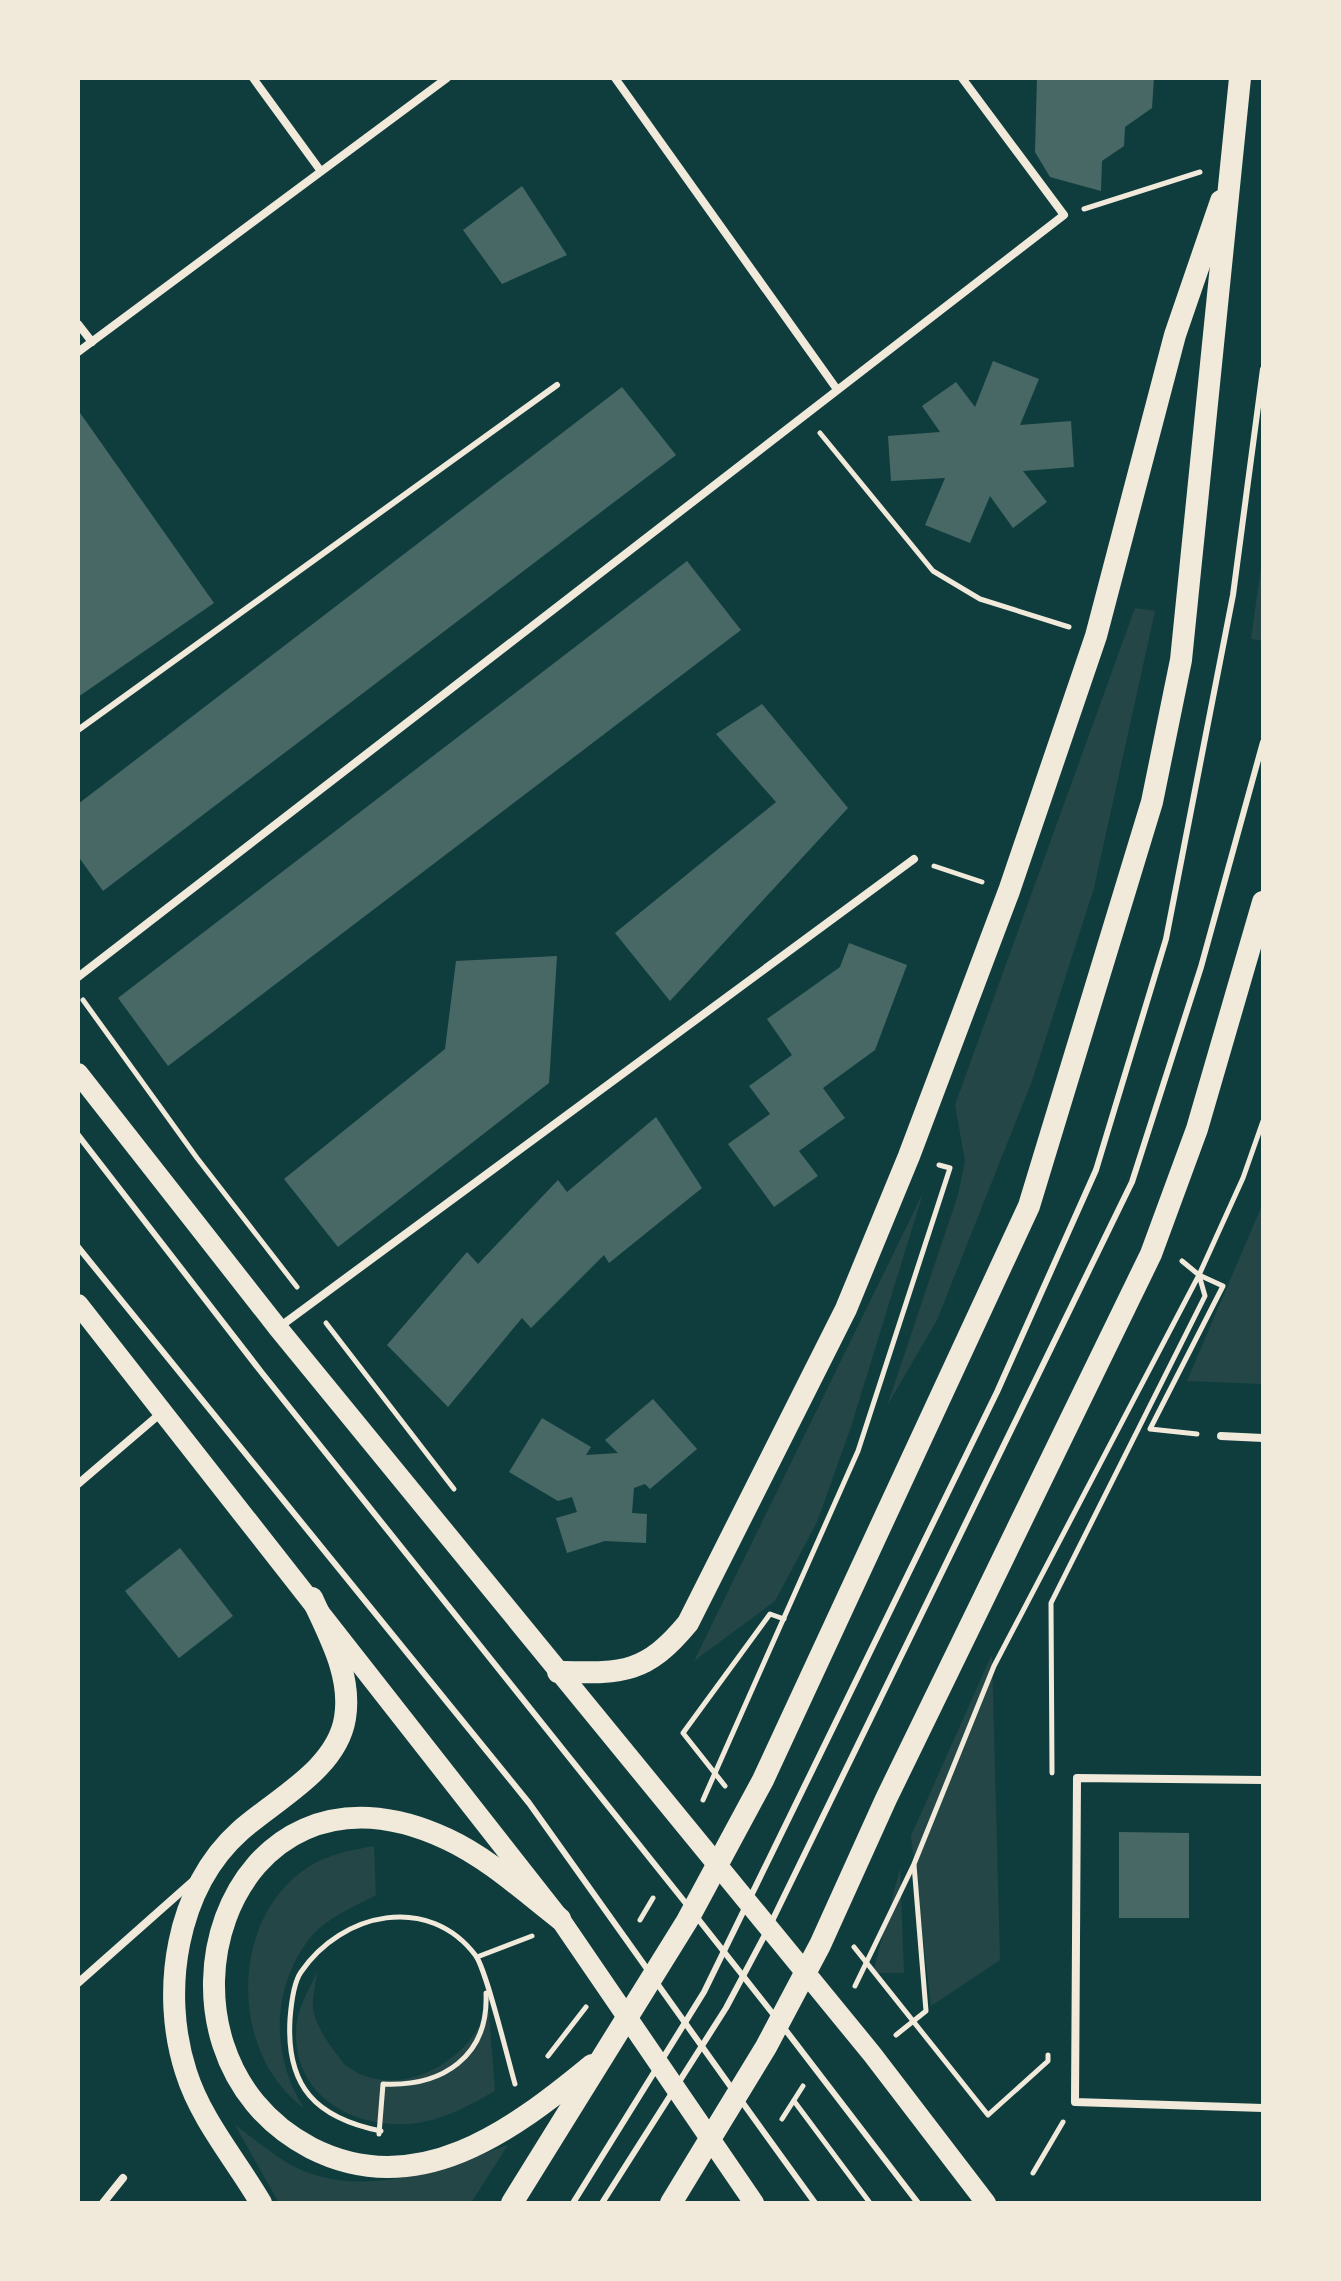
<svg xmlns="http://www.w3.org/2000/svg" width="1341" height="2281" viewBox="0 0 1341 2281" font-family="'Times New Roman',serif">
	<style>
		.green { fill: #244646 }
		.building { fill: #486865 }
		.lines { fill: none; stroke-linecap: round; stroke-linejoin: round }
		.path { stroke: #f1e9da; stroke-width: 5 }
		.service { stroke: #f1e9da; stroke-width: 6 }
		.minor { stroke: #f1e9da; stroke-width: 8 }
		.primary { stroke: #f1e9da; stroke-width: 20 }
		.trunk { stroke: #f1e9da; stroke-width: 22 }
	</style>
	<rect width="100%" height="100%" fill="#0f3d3e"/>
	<g class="green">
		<polygon points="1263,553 1263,641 1251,639"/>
		<polygon points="1135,608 1155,611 1094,888 1032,1081 937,1320 887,1406 958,1195 965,1161 955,1105"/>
		<polygon points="923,1193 851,1427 817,1522 775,1601 694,1661"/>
		<polygon points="1263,1203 1263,1384 1187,1381"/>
		<polygon points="992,1654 1000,1960 931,2006 911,1836"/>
		<path d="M 374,1846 L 376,1895 C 353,1907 326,1918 309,1939 C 271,1989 271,2057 304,2108 C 229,2054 228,1917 310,1866 C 329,1854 352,1850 374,1846 Z"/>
		<polygon points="900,1868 904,1973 873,1973"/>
		<path d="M 317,1972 C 316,1983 312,1997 313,2009 C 315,2021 324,2038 332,2048 C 337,2054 342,2063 348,2067 C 399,2104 478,2058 488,2002 L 495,2091 C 473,2103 449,2117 423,2122 C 364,2133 296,2102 296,2035 C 295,2012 308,1992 317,1972 Z"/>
		<path d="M 235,2125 C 253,2138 272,2154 291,2165 C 361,2202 441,2169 508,2145 L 471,2203 L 279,2203 Z"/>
	</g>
	<g class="building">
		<polygon points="1037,78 1154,78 1152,108 1125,127 1124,146 1102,161 1101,191 1050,177 1035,152"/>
		<polygon points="522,186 567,255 502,284 463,230"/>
		<polygon points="993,361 1039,379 1020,425 1071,421 1074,467 1023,471 1047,502 1013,528 990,496 970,543 925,525 945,478 891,481 888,436 940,432 922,406 956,382 975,407"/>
		<polygon points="622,387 676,455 103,891 78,856 78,804"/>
		<polygon points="78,410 214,603 78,697"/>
		<polygon points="687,561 741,630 168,1066 118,998"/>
		<polygon points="762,704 848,808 670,1001 615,933 776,802 716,734"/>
		<polygon points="849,943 907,965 875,1050 823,1088 845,1118 799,1151 818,1176 774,1207 728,1144 770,1114 749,1086 792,1055 767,1019 840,967"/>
		<polygon points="557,956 549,1083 338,1247 284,1179 445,1049 456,961"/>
		<polygon points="656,1117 702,1188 609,1263 604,1255 531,1328 522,1318 448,1407 387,1345 467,1252 478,1264 558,1180 567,1192"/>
		<polygon points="653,1399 697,1449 650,1489 645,1484 634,1488 632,1513 647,1514 646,1543 605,1541 567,1553 556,1518 577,1512 572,1497 558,1501 509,1472 542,1418 591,1447 586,1455 618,1453 605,1440"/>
		<polygon points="180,1548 233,1616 179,1658 125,1591"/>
		<polygon points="1119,1832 1189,1833 1189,1918 1119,1918"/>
	</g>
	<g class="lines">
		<g class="path">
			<polyline points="1084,209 1200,172"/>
			<polyline points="820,433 933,571 980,599 1069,627"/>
			<polyline points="934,866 982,882"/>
			<polyline points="83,1000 197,1158 297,1287"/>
			<polyline points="1182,1261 1199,1275 1223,1286 1150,1429 1197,1434"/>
			<polyline points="326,1323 454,1489"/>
			<polyline points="1052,1773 1051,1603 1205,1296 1199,1275"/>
			<polyline points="725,1786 683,1733 770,1614 784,1619"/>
			<polyline points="703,1800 858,1451 950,1168 939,1165"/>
			<polyline points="640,1920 653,1898"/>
			<polyline points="854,1947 988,2115 1048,2061 1048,2055"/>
			<polyline points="477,1957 532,1936"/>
			<polyline points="855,1986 914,1864 994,1666 1199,1275 1243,1178 1263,1121"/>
			<polyline points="896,2035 926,2011 914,1865"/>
			<polyline points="548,2056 586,2007"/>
			<polyline points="794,2101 870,2203"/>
			<polyline points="782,2119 803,2086"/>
			<path d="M 381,2131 C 316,2118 286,2087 290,2019 C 291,2006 294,1982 301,1972 C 342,1912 429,1893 476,1956 C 487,1972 508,2060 515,2084"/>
			<path d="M 379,2134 L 383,2084 C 442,2087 489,2057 486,1993"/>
			<polyline points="1033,2173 1063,2122"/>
		</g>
		<g class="service">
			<polyline points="78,730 557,385"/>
			<polyline points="78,1135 262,1373 688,1906"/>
			<polyline points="78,1247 529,1803 650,1973"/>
			<polyline points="695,1915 777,2019"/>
			<polyline points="771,1923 1132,1182 1201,967 1263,742"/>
			<polyline points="656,1982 733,2090"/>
			<polyline points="784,2028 918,2203"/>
			<polyline points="740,2099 815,2203"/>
			<polyline points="573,2203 704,1992 997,1392 1096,1170 1166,939 1233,595 1263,369"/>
			<polyline points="602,2203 726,2008 766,1933"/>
		</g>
		<g class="minor">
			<polyline points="253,78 320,170"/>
			<polyline points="615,78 836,388"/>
			<polyline points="78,324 92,342"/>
			<polyline points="78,352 447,78"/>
			<polyline points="78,977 1064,215 962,78"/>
			<polyline points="278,1328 914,859"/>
			<polyline points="1221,1436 1263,1438"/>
			<polyline points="78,1484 161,1413"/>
			<polyline points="1263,1780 1077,1778 1075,2102 1263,2108"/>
			<polyline points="78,1983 192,1882"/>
			<polyline points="103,2203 123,2178"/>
		</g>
		<g class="primary">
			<polyline points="78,1073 278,1328 872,2054 986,2203"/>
			<polyline points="78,1304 560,1919 754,2203"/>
		</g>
		<g class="trunk">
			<path d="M 558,1672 C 622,1673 645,1675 688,1623 L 846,1309 L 909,1156 L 1009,891 L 1096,636 L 1175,335 L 1221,201"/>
			<path d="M 560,1919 C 524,1891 488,1858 447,1839 C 221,1733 128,2053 311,2148 C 417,2202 512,2131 592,2065"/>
			<path d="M 261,2203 C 236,2160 201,2120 186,2072 C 160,1992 176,1888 240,1831 C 276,1799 337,1769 345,1718 C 352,1675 329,1636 312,1598"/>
			<polyline points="512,2203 687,1921 763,1780 1029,1206 1152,802 1181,660 1240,78"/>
			<polyline points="671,2203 766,2047 820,1945 886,1799 1151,1254 1197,1129 1263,902"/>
		</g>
	</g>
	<rect width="1341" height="2281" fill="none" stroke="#f1e9da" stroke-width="160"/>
</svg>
